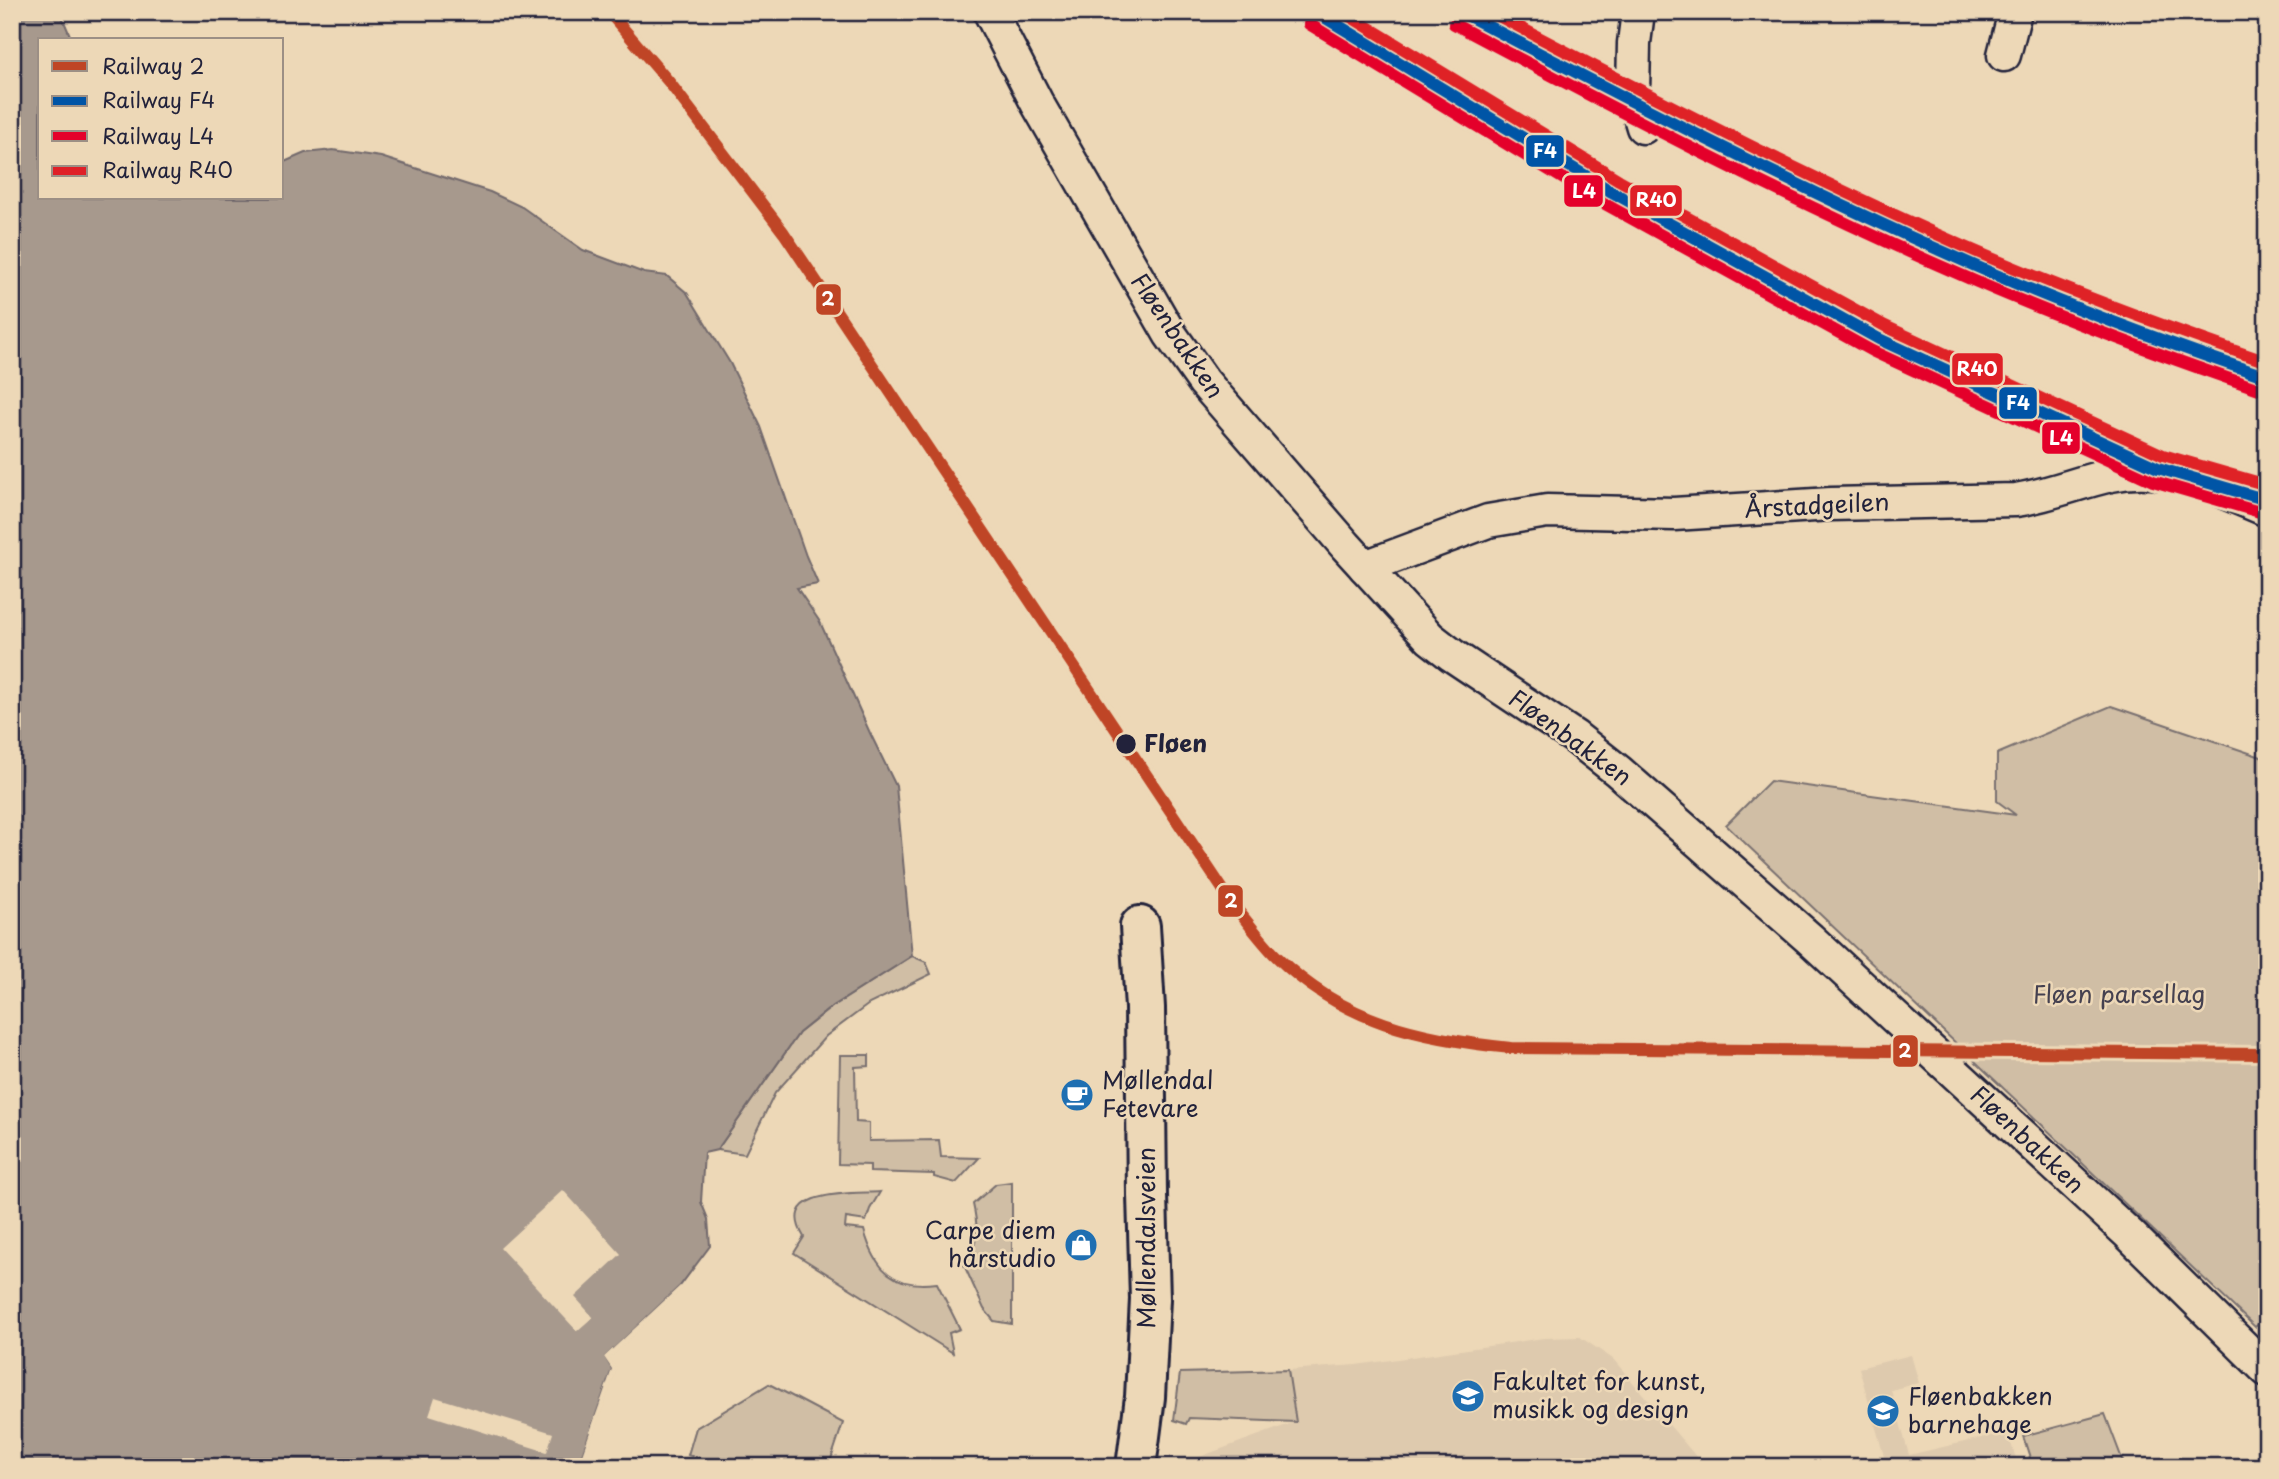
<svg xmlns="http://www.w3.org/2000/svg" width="2279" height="1479" viewBox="0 0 2279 1479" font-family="'Playpen Sans',sans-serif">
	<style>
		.built { fill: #decaae }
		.green { fill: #d0bea5; stroke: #797070; stroke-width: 2 }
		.water { fill: #a7998d; stroke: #72696c; stroke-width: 2 }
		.pier { fill: #edd8b7 }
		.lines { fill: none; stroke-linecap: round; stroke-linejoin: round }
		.minor-casing { stroke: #22223b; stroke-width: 37 }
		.tertiary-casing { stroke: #22223b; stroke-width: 44 }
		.minor { stroke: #edd8b7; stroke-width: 32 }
		.tertiary { stroke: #edd8b7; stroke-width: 38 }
		.rail-1-casing { stroke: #edd8b7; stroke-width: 18 }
		.rail-2-casing { stroke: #edd8b7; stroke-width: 18 }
		.rail-3-casing { stroke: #edd8b7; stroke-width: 18 }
		.rail-4-casing { stroke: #edd8b7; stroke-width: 18 }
		.rail-1 { stroke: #bf4525; stroke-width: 12 }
		.rail-2 { stroke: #0054a6; stroke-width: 12 }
		.rail-3 { stroke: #e4002b; stroke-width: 12 }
		.rail-4 { stroke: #df2027; stroke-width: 12 }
		.stop-dot { fill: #22223b; stroke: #edd8b7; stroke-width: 2.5 }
		.labels { text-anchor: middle; stroke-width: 5; stroke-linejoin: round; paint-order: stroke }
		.street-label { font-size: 24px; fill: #22223b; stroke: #edd8b7 }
		.stop-label { font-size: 24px; font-weight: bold; fill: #22223b; stroke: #edd8b7; text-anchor: start }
		.park-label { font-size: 24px; fill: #454150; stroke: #edd8b7 }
		.poi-label { font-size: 24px; fill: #22223b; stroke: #edd8b7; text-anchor: start }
		.line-badge { stroke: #edd8b7; stroke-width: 2.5 }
		.badge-label { font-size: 19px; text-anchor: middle; font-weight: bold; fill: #fff }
	</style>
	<rect width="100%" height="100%" fill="#edd8b7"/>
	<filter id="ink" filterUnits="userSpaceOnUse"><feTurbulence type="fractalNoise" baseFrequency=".0143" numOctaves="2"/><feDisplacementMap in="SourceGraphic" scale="14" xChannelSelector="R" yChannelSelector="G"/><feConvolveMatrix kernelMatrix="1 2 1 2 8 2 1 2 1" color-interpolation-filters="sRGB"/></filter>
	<g filter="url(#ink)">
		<g class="built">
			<polygon points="1580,1337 1613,1359 1705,1467 1172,1467 1295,1422 1288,1370 1356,1365 1544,1338"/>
			<polygon points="1911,1355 1919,1383 1891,1390 1909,1455 2007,1432 2019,1467 1887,1467 1859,1368"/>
		</g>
		<g class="green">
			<polygon points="2111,706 2267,759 2267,1317 2255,1327 1726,825 1770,781 2016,815 1997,801 1997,754"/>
			<polygon points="912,956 926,962 931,974 869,1004 826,1036 775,1093 745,1154 717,1150 799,1033 832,1007"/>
			<polygon points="840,1055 869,1055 869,1066 855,1067 856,1122 869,1123 869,1141 939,1140 941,1157 979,1158 956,1183 934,1177 934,1174 870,1172 870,1165 838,1164"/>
			<path d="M 1012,1182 L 1012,1324 L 994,1321 L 984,1309 L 964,1265 C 979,1242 979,1231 973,1204 L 996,1184 Z"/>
			<path d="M 880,1192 L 870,1209 L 866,1221 L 846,1218 L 845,1228 L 864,1230 C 875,1270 894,1289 937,1283 L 960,1329 L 949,1333 L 953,1353 L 794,1253 L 804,1237 C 774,1188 854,1194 880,1192 Z"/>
			<polygon points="1288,1370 1296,1422 1189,1418 1186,1424 1174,1420 1180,1373"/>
			<polygon points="769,1384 843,1423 831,1459 812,1467 730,1467 688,1455 696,1428"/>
			<polygon points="2105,1414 2125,1467 2033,1467 2023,1436"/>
		</g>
		<polygon class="water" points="12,12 60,12 72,40 40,40 40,198 282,198 282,163 305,153 333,150 381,157 490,192 522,207 583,250 644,273 667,276 687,293 730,363 761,427 806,556 818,584 797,588 820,622 870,733 896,786 912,956 830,1008 799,1033 717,1150 704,1153 701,1202 708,1219 710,1246 680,1286 605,1357 612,1369 579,1463 575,1467 12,1467"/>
		<g class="pier">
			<polygon points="563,1190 621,1254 575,1297 593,1317 577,1331 500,1248"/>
			<polygon points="680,1286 683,1287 609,1358 616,1370 582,1463 579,1463 612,1369 604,1357"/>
			<polygon points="435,1397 553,1433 547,1452 429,1415"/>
		</g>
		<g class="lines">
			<defs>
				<g id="minor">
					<polyline points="990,12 1037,103 1170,334 1204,382 1346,546 1430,638 1452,655 1575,737 1618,771 1810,939 2129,1234 2267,1370"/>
					<polyline points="1638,12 1634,43 1633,93 1643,127"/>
					<polyline points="2004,55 2015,12"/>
					<path d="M 1365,567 L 1488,521 L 1547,511 L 1674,514 L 1831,504 L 2016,500 C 2049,495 2079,482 2111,475 C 2167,462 2216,489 2267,510"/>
				</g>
				<polyline id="tertiary" points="1136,1467 1145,1397 1150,1299 1147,1195 1145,1008 1140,926"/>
			</defs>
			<use href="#minor" class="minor-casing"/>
			<use href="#tertiary" class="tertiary-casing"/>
			<use href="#minor" class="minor"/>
			<use href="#tertiary" class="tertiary"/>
			<defs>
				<path id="rail-1" d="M 609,12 L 669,82 L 784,233 L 1232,903 C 1247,921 1260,940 1277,957 C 1343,1022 1421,1039 1511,1048 L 2267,1054"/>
				<g id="rail-2">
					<polyline points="1316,12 1612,192 1879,339 2158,468 2267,500"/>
					<path d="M 1461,12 C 1624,98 1787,183 1955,257 C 2057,303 2161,341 2267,377"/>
				</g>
				<g id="rail-3">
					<polyline points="1309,24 1605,204 1872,351 2153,481 2263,513"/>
					<path d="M 1454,24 C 1618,111 1782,197 1952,271 C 2053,316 2157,354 2262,390"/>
				</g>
				<g id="rail-4">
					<polyline points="1343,12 1619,180 1885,326 2163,455 2267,485"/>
					<path d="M 1491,12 C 1646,94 1801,174 1961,245 C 2061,289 2163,326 2267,362"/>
				</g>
			</defs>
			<use href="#rail-1" class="rail-1-casing"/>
			<use href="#rail-2" class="rail-2-casing"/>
			<use href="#rail-3" class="rail-3-casing"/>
			<use href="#rail-4" class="rail-4-casing"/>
			<use href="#rail-1" class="rail-1"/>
			<use href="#rail-2" class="rail-2"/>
			<use href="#rail-3" class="rail-3"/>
			<use href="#rail-4" class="rail-4"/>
		</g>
	</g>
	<defs>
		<symbol id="cafe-disc" viewBox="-11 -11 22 22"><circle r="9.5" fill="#1f6fb2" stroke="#edd8b7"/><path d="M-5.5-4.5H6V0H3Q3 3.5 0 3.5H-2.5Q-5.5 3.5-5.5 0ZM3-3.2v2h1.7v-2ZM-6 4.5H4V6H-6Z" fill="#fff"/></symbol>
		<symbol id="shop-disc" viewBox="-11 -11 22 22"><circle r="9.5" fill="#1f6fb2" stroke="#edd8b7"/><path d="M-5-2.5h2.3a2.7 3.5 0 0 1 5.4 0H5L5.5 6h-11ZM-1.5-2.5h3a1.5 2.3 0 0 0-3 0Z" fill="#fff"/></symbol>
		<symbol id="university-disc" viewBox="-11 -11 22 22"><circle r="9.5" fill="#1f6fb2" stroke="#edd8b7"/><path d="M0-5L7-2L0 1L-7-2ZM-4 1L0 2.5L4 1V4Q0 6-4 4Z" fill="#fff"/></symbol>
		<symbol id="school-disc" viewBox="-11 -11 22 22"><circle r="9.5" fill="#1f6fb2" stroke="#edd8b7"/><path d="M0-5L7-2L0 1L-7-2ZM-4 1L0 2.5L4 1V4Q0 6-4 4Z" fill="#fff"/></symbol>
	</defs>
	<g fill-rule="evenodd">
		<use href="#cafe-disc" x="1058" y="1076" width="38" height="38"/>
		<use href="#shop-disc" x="1062" y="1226" width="38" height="38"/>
		<use href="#university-disc" x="1449" y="1377" width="38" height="38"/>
		<use href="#school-disc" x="1864" y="1392" width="38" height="38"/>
	</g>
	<circle class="stop-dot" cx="1126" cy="744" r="11"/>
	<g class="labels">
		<g class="street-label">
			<text transform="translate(1177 336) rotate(56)" y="8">Fløenbakken</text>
			<text transform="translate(1817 506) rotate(-3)" y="8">Årstadgeilen</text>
			<text transform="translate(1570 738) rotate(36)" y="8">Fløenbakken</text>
			<text transform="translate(2027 1140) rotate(43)" y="8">Fløenbakken</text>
			<text transform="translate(1147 1238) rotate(-90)" y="8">Møllendalsveien</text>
		</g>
		<g class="stop-label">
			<text x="1144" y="752">Fløen</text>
		</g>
		<g class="park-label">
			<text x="2119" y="1003">Fløen parsellag</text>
		</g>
		<g class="poi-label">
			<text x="1102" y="1089">Møllendal<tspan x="1102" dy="28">Fetevare</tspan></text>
			<text x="1056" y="1239" text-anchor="end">Carpe diem<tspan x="1056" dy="28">hårstudio</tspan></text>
			<text x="1492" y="1390">Fakultet for kunst,<tspan x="1492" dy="28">musikk og design</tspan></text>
			<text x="1908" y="1405">Fløenbakken<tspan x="1908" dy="28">barnehage</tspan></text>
		</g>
	</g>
	<g class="line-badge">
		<rect x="1525" y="134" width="40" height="34" rx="7" fill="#0054a6"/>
		<rect x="1563" y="174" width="41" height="34" rx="7" fill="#e4002b"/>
		<rect x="1629" y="184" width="54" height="33" rx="7" fill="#df2027"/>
		<rect x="815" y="283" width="27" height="33" rx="7" fill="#bf4525"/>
		<rect x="1951" y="352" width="53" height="34" rx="7" fill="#df2027"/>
		<rect x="1998" y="386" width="40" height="34" rx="7" fill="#0054a6"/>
		<rect x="2041" y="421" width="40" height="34" rx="7" fill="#e4002b"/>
		<rect x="1217" y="884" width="27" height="34" rx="7" fill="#bf4525"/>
		<rect x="1892" y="1034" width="27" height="34" rx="7" fill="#bf4525"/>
	</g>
	<g class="badge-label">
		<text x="1545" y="158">F4</text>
		<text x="1584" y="198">L4</text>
		<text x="1656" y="207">R40</text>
		<text x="828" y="306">2</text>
		<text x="1977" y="376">R40</text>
		<text x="2018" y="410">F4</text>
		<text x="2061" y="445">L4</text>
		<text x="1231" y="908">2</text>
		<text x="1905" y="1058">2</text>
	</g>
	<rect width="2279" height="1479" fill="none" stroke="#edd8b7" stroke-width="42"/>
	<rect x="21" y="21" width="2237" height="1437" fill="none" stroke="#22223b" stroke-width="2.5" filter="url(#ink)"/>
	<rect x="38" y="38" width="245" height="161" fill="#edd8b7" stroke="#9c8f85" stroke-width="2"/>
	<rect x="52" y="61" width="35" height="10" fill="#bf4525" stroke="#9c8f85" stroke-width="2"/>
	<text x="102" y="74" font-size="21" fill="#22223b">Railway 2</text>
	<rect x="52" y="96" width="35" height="10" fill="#0054a6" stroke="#9c8f85" stroke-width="2"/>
	<text x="102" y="108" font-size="21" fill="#22223b">Railway F4</text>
	<rect x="52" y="131" width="35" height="10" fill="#e4002b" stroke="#9c8f85" stroke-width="2"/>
	<text x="102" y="144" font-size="21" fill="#22223b">Railway L4</text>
	<rect x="52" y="166" width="35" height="10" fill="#df2027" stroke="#9c8f85" stroke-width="2"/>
	<text x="102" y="178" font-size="21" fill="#22223b">Railway R40</text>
</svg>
